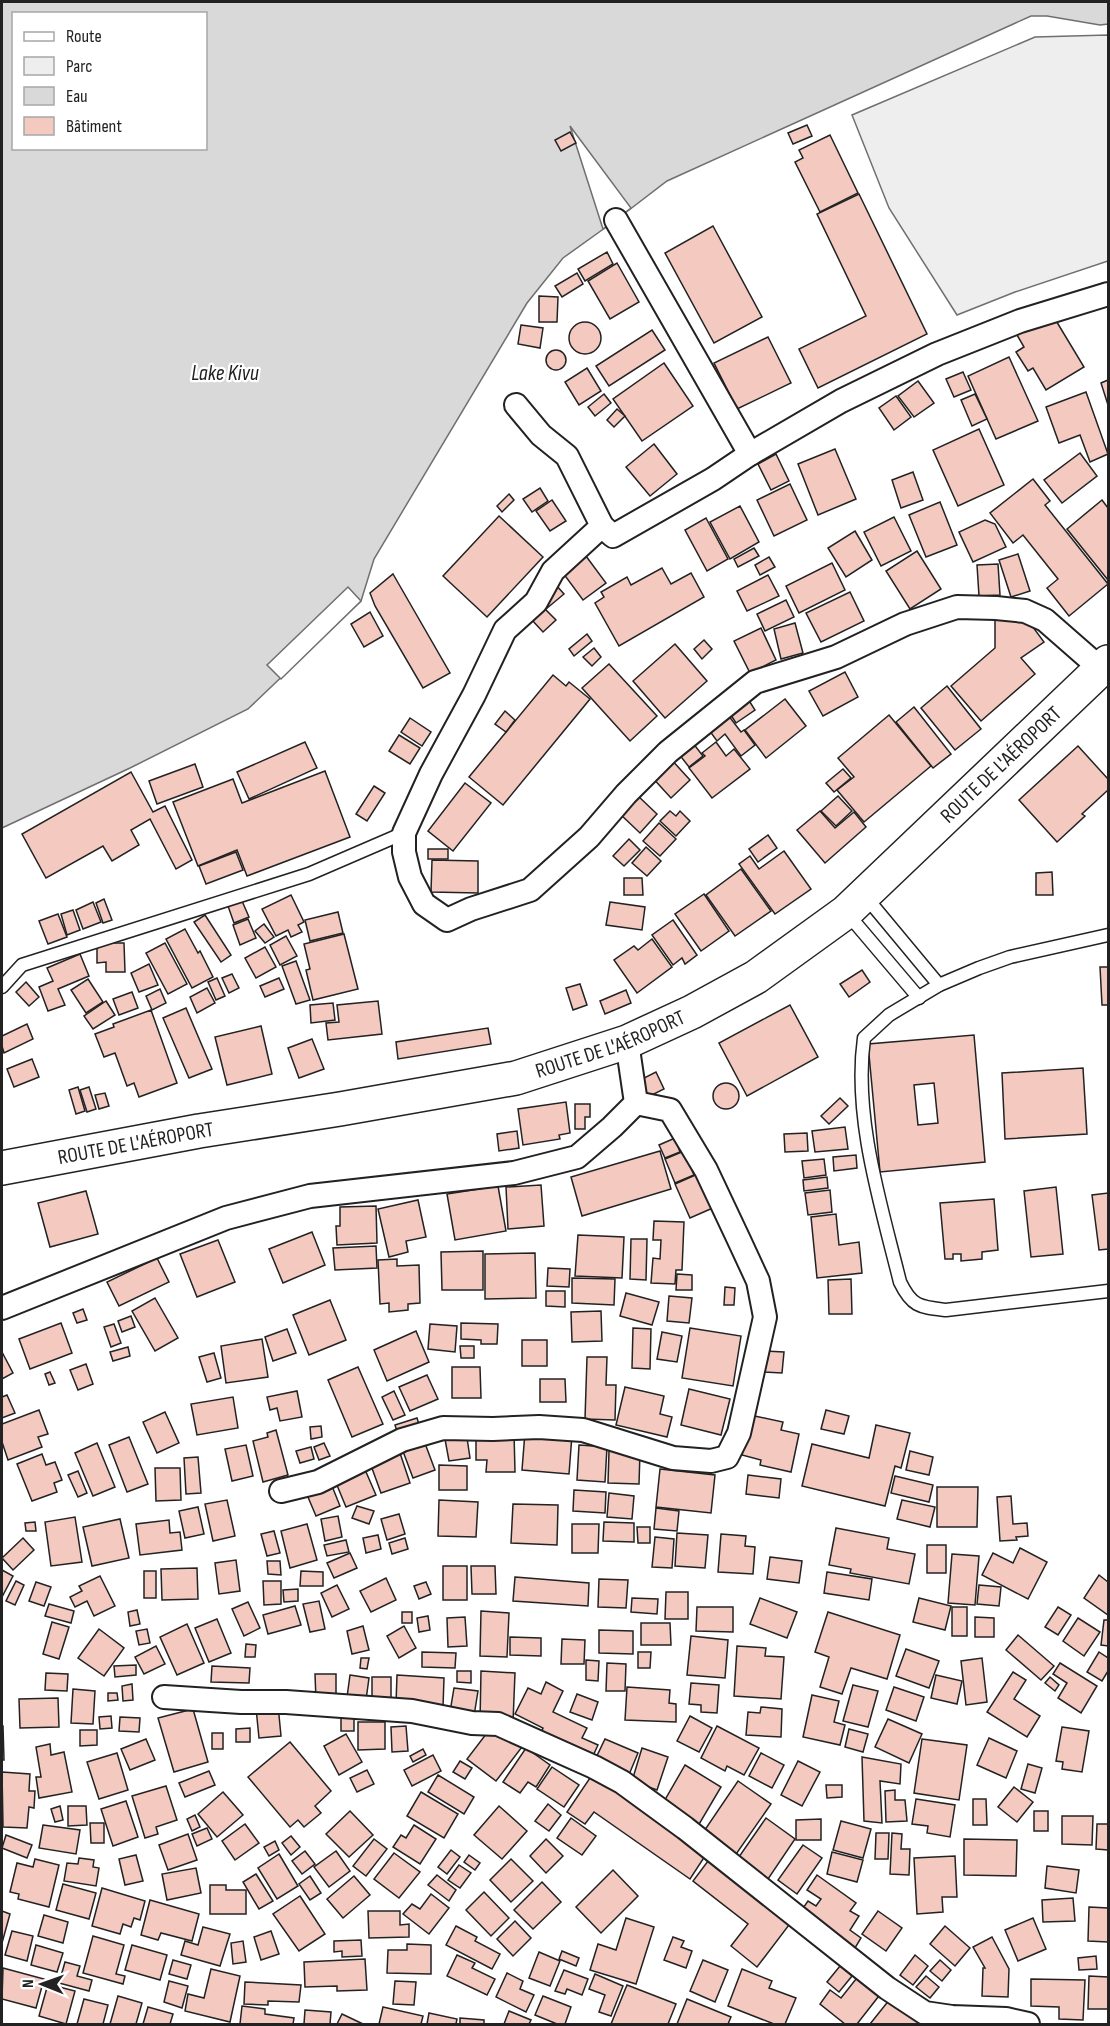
<svg xmlns="http://www.w3.org/2000/svg" width="1110" height="2026" viewBox="0 0 1110 2026" font-family="'Sofia Sans Condensed',sans-serif">
	<style>
		.green { fill: #eee; stroke: #6f6f6f; stroke-width: 1.5 }
		.water { fill: #d9d9d9; stroke: #6f6f6f; stroke-width: 1.5; fill-rule: evenodd }
		.pier { fill: #fff; stroke: #6f6f6f; stroke-width: 1.5 }
		.building { fill: #f3c9c0; stroke: #222; stroke-width: 1.5; fill-rule: evenodd }
		.lines { fill: none; stroke-linecap: round; stroke-linejoin: round }
		.lane-casing { stroke: #222; stroke-width: 15 }
		.street-casing { stroke: #222; stroke-width: 26 }
		.highway-casing { stroke: #222; stroke-width: 36 }
		.lane { stroke: #fff; stroke-width: 12 }
		.street { stroke: #fff; stroke-width: 22 }
		.highway { stroke: #fff; stroke-width: 33 }
		.labels { text-anchor: middle; stroke-width: 4.5; stroke-linejoin: round; paint-order: stroke }
		.street-label { font-size: 21px; fill: #222; stroke: #fff }
		.water-label { font-size: 22px; font-style: italic; fill: #222; stroke: #fff }
	</style>
	<rect width="100%" height="100%" fill="#fff"/>
	<polygon class="green" points="1108,35 1108,261 1015,292 957,315 889,208 852,115 1035,37"/>
	<path class="water" d="M 2,2 L 1108,2 L 1108,24 L 1100,25 L 1047,16 L 1031,16 L 667,181 L 616,220 L 563,258 L 527,303 L 374,559 L 361,601 L 248,709 L 130,768 L 2,828 ZM 14,14 L 206,14 L 206,148 L 14,148 Z"/>
	<g class="pier">
		<polygon points="570,126 631,208 603,229"/>
		<polygon points="348,587 361,601 281,679 267,665"/>
	</g>
	<g class="building">
		<polygon points="807,125 812,136 793,144 788,133"/>
		<polygon points="570,132 576,143 561,151 555,140"/>
		<polygon points="830,135 858,193 820,212 795,162 803,158 799,150"/>
		<polygon points="859,194 927,334 818,388 799,349 866,316 817,214"/>
		<polygon points="713,226 762,317 714,343 665,253"/>
		<polygon points="607,252 613,264 585,281 578,269"/>
		<polygon points="617,263 639,302 610,319 588,281"/>
		<polygon points="577,273 583,284 562,297 555,286"/>
		<polygon points="539,296 558,297 557,322 539,322"/>
		<polygon points="1052,314 1084,367 1046,390 1033,368 1028,371 1016,352 1024,347 1017,335"/>
		<circle cx="585" cy="338" r="16"/>
		<polygon points="521,325 543,328 540,348 518,344"/>
		<polygon points="652,330 665,350 609,386 596,366"/>
		<polygon points="768,337 791,383 737,409 714,363"/>
		<circle cx="556" cy="360" r="10"/>
		<polygon points="1009,357 1038,421 996,439 968,376"/>
		<polygon points="664,363 693,406 642,441 613,399"/>
		<polygon points="587,368 601,391 579,405 565,382"/>
		<polygon points="963,372 971,390 954,397 946,379"/>
		<polygon points="1108,380 1108,405 1101,383"/>
		<polygon points="918,381 934,403 914,417 898,396"/>
		<polygon points="1086,392 1108,454 1090,462 1080,435 1059,443 1046,407"/>
		<polygon points="604,394 611,403 595,416 588,407"/>
		<polygon points="975,394 987,419 972,426 961,400"/>
		<polygon points="896,396 911,417 894,430 879,408"/>
		<polygon points="617,409 625,416 614,427 607,420"/>
		<polygon points="979,429 1004,485 958,506 933,450"/>
		<polygon points="654,444 677,474 650,496 626,467"/>
		<polygon points="835,449 856,499 818,515 798,464"/>
		<polygon points="1080,453 1097,476 1062,503 1044,480"/>
		<polygon points="776,454 789,481 771,490 758,464"/>
		<polygon points="913,472 923,500 901,508 892,480"/>
		<polygon points="1033,479 1050,501 1045,505 1108,584 1069,616 1047,588 1058,579 1023,535 1013,543 990,513"/>
		<polygon points="790,484 807,520 774,536 757,500"/>
		<polygon points="540,488 548,501 532,512 523,499"/>
		<polygon points="509,494 514,500 502,512 497,506"/>
		<polygon points="552,500 566,521 550,531 536,511"/>
		<polygon points="1102,500 1108,508 1108,580 1067,529"/>
		<polygon points="940,502 957,545 926,557 909,515"/>
		<polygon points="740,506 759,542 730,559 710,522"/>
		<polygon points="499,516 543,557 487,617 443,576"/>
		<polygon points="894,517 911,551 881,566 864,532"/>
		<polygon points="706,518 728,559 707,571 685,530"/>
		<polygon points="985,520 995,524 1006,547 973,562 959,532"/>
		<polygon points="855,531 872,560 846,577 828,548"/>
		<polygon points="754,548 759,556 738,567 734,559"/>
		<polygon points="917,551 941,589 910,609 886,571"/>
		<polygon points="583,552 606,583 583,600 560,569"/>
		<polygon points="1018,554 1030,591 1011,597 999,560"/>
		<polygon points="769,557 775,567 760,575 755,565"/>
		<polygon points="832,563 845,590 799,613 786,586"/>
		<polygon points="998,564 1000,595 979,596 977,565"/>
		<polygon points="662,568 671,584 691,573 704,597 619,646 595,603 604,597 601,592 627,577 631,585"/>
		<polygon points="393,574 450,673 423,688 375,606 370,593"/>
		<polygon points="768,575 779,596 747,611 737,591"/>
		<polygon points="556,585 564,594 546,609 539,600"/>
		<polygon points="850,592 864,621 821,642 806,613"/>
		<polygon points="786,600 794,617 765,631 757,614"/>
		<polygon points="545,609 556,620 543,632 532,620"/>
		<polygon points="370,612 383,636 364,647 351,624"/>
		<polygon points="995,619 1027,619 1044,642 1021,658 1035,674 981,721 951,686 995,648"/>
		<polygon points="795,623 803,653 781,659 774,629"/>
		<polygon points="761,628 776,660 750,673 734,641"/>
		<polygon points="587,634 592,641 574,656 569,649"/>
		<polygon points="704,640 712,649 702,659 694,649"/>
		<polygon points="675,644 707,681 665,718 633,681"/>
		<polygon points="594,648 601,657 592,666 583,657"/>
		<polygon points="609,664 657,716 630,741 582,688"/>
		<polygon points="845,672 858,697 823,716 809,691"/>
		<polygon points="553,675 566,686 569,682 590,699 503,805 469,777"/>
		<polygon points="947,686 981,729 955,750 921,708"/>
		<polygon points="748,699 755,710 736,723 729,712"/>
		<polygon points="785,699 806,726 766,758 745,730"/>
		<polygon points="914,707 951,754 933,768 896,722"/>
		<polygon points="505,711 515,720 506,732 495,724"/>
		<polygon points="725,711 741,732 744,730 755,745 741,756 725,734 717,741 706,726"/>
		<polygon points="889,715 931,766 864,822 837,790 854,777 838,758"/>
		<polygon points="410,718 431,732 422,746 401,732"/>
		<polygon points="399,735 420,748 410,764 389,751"/>
		<polygon points="689,738 703,756 689,767 675,749"/>
		<polygon points="305,742 317,768 249,799 237,772"/>
		<polygon points="716,742 726,756 734,749 750,769 712,798 689,768 705,756 702,753"/>
		<polygon points="1078,746 1108,779 1108,790 1082,814 1085,816 1057,842 1019,800"/>
		<polygon points="669,757 690,780 671,798 650,775"/>
		<polygon points="195,764 203,787 157,804 149,781"/>
		<polygon points="843,769 851,778 834,792 826,783"/>
		<polygon points="325,771 350,837 247,876 237,850 198,866 173,802 233,779 242,803"/>
		<polygon points="131,772 153,812 165,806 192,860 176,869 150,819 131,830 139,845 112,861 103,846 46,878 22,834"/>
		<polygon points="465,783 491,803 453,851 428,831"/>
		<polygon points="374,786 385,793 367,821 356,814"/>
		<polygon points="637,795 657,814 640,833 619,813"/>
		<polygon points="838,796 852,811 836,826 821,811"/>
		<polygon points="670,811 676,816 680,811 690,821 676,836 660,821"/>
		<polygon points="820,811 835,828 854,812 866,827 825,863 797,830"/>
		<polygon points="659,823 676,839 660,856 643,841"/>
		<polygon points="768,835 777,848 758,862 749,849"/>
		<polygon points="629,839 640,850 624,866 613,856"/>
		<polygon points="646,847 661,861 647,876 632,863"/>
		<rect x="428" y="849" width="20" height="10"/>
		<polygon points="784,851 811,889 775,914 739,864 750,856 759,869"/>
		<polygon points="236,852 243,870 206,884 199,866"/>
		<polygon points="432,860 478,861 478,893 431,892"/>
		<polygon points="741,869 771,911 735,936 706,895"/>
		<polygon points="1052,872 1053,895 1036,895 1036,873"/>
		<polygon points="624,878 642,878 643,895 624,895"/>
		<polygon points="704,894 729,931 701,951 675,914"/>
		<polygon points="291,895 304,922 298,925 302,932 291,937 288,930 276,936 262,909"/>
		<polygon points="104,899 112,920 103,923 96,903"/>
		<polygon points="242,901 249,917 234,923 228,906"/>
		<polygon points="93,902 101,922 83,929 76,910"/>
		<polygon points="610,902 645,907 642,930 606,925"/>
		<polygon points="73,910 80,930 67,935 61,914"/>
		<polygon points="338,912 343,933 310,941 305,920"/>
		<polygon points="58,914 67,937 48,944 39,921"/>
		<polygon points="205,915 231,955 221,962 194,922"/>
		<polygon points="248,919 256,938 240,945 233,925"/>
		<polygon points="673,920 697,955 685,964 682,958 673,965 652,935"/>
		<polygon points="264,924 274,937 265,943 255,931"/>
		<polygon points="185,929 198,953 200,951 213,977 192,988 166,939"/>
		<polygon points="344,934 358,989 313,1000 306,970 310,969 304,944"/>
		<polygon points="286,936 297,956 280,965 270,945"/>
		<polygon points="652,939 672,967 637,993 614,960 634,946 638,950"/>
		<polygon points="97,943 124,943 125,972 106,972 106,962 97,963"/>
		<polygon points="165,943 187,984 168,994 146,953"/>
		<polygon points="265,947 276,967 256,978 245,958"/>
		<polygon points="80,954 89,976 58,989 65,1005 48,1011 39,987 53,981 47,968"/>
		<polygon points="296,961 310,1000 296,1004 282,966"/>
		<polygon points="149,964 158,985 139,992 131,973"/>
		<polygon points="1100,967 1108,967 1108,1005 1102,1005"/>
		<polygon points="862,970 870,982 849,997 840,984"/>
		<polygon points="232,974 239,988 229,993 222,978"/>
		<polygon points="217,978 225,996 216,1000 208,982"/>
		<polygon points="279,978 284,989 265,997 260,986"/>
		<polygon points="88,979 103,1002 86,1013 71,990"/>
		<polygon points="26,982 39,997 29,1006 16,992"/>
		<polygon points="580,984 587,1005 573,1010 566,988"/>
		<polygon points="207,988 215,1003 197,1013 190,997"/>
		<polygon points="160,989 166,1003 152,1010 146,996"/>
		<polygon points="626,990 631,1003 605,1014 600,1001"/>
		<polygon points="132,992 138,1008 119,1015 113,999"/>
		<polygon points="106,1001 115,1015 93,1029 84,1016"/>
		<polygon points="378,1001 382,1034 328,1040 326,1023 339,1022 337,1005"/>
		<polygon points="333,1003 335,1020 311,1023 310,1005"/>
		<polygon points="790,1005 818,1057 747,1096 719,1043"/>
		<polygon points="186,1008 212,1069 189,1078 163,1018"/>
		<polygon points="151,1010 177,1083 139,1097 134,1083 127,1086 115,1053 104,1057 95,1034 114,1027 113,1024"/>
		<polygon points="27,1024 33,1039 4,1053 2,1046 2,1036"/>
		<polygon points="261,1026 272,1074 227,1085 215,1037"/>
		<polygon points="488,1028 491,1044 398,1059 396,1042"/>
		<path d="M 974,1035 L 985,1162 L 880,1172 L 868,1044 ZM 934,1083 L 938,1123 L 918,1125 L 914,1085 Z"/>
		<polygon points="312,1039 324,1069 299,1078 288,1048"/>
		<polygon points="32,1059 39,1077 14,1087 7,1069"/>
		<polygon points="1083,1068 1087,1134 1005,1139 1002,1073"/>
		<polygon points="656,1072 664,1089 648,1097 640,1080"/>
		<circle cx="726" cy="1096" r="13"/>
		<polygon points="78,1087 85,1111 76,1114 69,1090"/>
		<polygon points="89,1087 96,1109 87,1112 80,1090"/>
		<polygon points="105,1093 109,1106 99,1109 95,1095"/>
		<polygon points="840,1098 848,1106 829,1124 821,1116"/>
		<polygon points="566,1102 570,1133 559,1135 560,1139 523,1145 518,1109"/>
		<polygon points="575,1104 590,1104 590,1117 585,1117 585,1129 575,1129"/>
		<polygon points="845,1127 848,1149 815,1152 812,1131"/>
		<polygon points="517,1131 519,1148 499,1151 497,1134"/>
		<polygon points="807,1133 808,1151 785,1152 784,1134"/>
		<polygon points="675,1138 680,1152 665,1158 659,1145"/>
		<polygon points="660,1151 671,1189 582,1216 571,1177"/>
		<polygon points="684,1151 694,1175 675,1183 665,1159"/>
		<polygon points="856,1155 857,1168 834,1171 833,1157"/>
		<polygon points="824,1159 826,1175 804,1178 802,1161"/>
		<polygon points="700,1173 715,1207 690,1218 675,1184"/>
		<polygon points="827,1177 828,1188 804,1191 803,1180"/>
		<polygon points="541,1185 544,1226 508,1229 506,1187"/>
		<polygon points="498,1186 506,1231 455,1240 447,1194"/>
		<polygon points="1056,1187 1063,1254 1031,1257 1024,1191"/>
		<polygon points="830,1190 832,1212 808,1215 805,1193"/>
		<polygon points="86,1191 98,1234 50,1247 38,1203"/>
		<polygon points="1108,1193 1108,1249 1099,1250 1092,1195"/>
		<polygon points="994,1199 998,1250 982,1252 982,1259 961,1261 961,1254 953,1254 953,1259 945,1259 940,1203"/>
		<polygon points="418,1200 426,1237 406,1241 408,1252 389,1257 378,1209"/>
		<polygon points="376,1206 377,1243 337,1245 336,1226 340,1226 340,1207"/>
		<polygon points="836,1214 839,1245 859,1242 862,1273 817,1278 811,1217"/>
		<polygon points="654,1221 684,1222 682,1270 676,1270 675,1284 651,1283 653,1258 660,1259 661,1240 653,1240"/>
		<polygon points="312,1232 325,1265 283,1283 269,1249"/>
		<polygon points="578,1235 624,1237 622,1278 575,1276"/>
		<polygon points="631,1239 647,1239 646,1280 630,1279"/>
		<polygon points="218,1240 235,1282 197,1297 180,1254"/>
		<polygon points="376,1246 377,1268 335,1270 333,1248"/>
		<polygon points="483,1251 483,1290 442,1290 441,1252"/>
		<polygon points="535,1253 536,1298 485,1299 485,1254"/>
		<polygon points="157,1258 169,1282 119,1306 107,1282"/>
		<polygon points="397,1259 397,1266 419,1265 420,1303 408,1304 408,1310 389,1312 389,1303 380,1304 378,1260"/>
		<polygon points="548,1268 570,1269 569,1287 547,1286"/>
		<polygon points="677,1274 692,1275 692,1290 676,1290"/>
		<polygon points="572,1278 615,1279 614,1305 572,1303"/>
		<polygon points="851,1279 852,1314 829,1314 828,1280"/>
		<polygon points="725,1287 735,1288 734,1305 724,1305"/>
		<polygon points="546,1291 565,1291 565,1307 546,1306"/>
		<polygon points="626,1293 659,1302 652,1325 620,1316"/>
		<polygon points="669,1296 692,1298 689,1323 667,1321"/>
		<polygon points="155,1298 178,1338 155,1351 132,1311"/>
		<polygon points="330,1300 346,1340 309,1355 293,1315"/>
		<polygon points="83,1309 87,1320 77,1323 73,1313"/>
		<polygon points="601,1311 602,1341 572,1342 571,1312"/>
		<polygon points="131,1316 135,1327 122,1332 118,1321"/>
		<polygon points="61,1323 72,1353 30,1369 19,1339"/>
		<polygon points="461,1323 498,1324 497,1344 481,1344 481,1340 461,1339"/>
		<polygon points="114,1324 121,1343 111,1347 104,1327"/>
		<polygon points="430,1324 457,1326 455,1352 428,1349"/>
		<polygon points="633,1328 651,1329 650,1369 632,1368"/>
		<polygon points="690,1328 741,1336 733,1386 682,1378"/>
		<polygon points="287,1329 296,1353 273,1361 265,1337"/>
		<polygon points="416,1331 429,1362 387,1381 374,1350"/>
		<polygon points="662,1332 682,1336 677,1362 657,1359"/>
		<polygon points="262,1339 268,1377 226,1383 221,1346"/>
		<rect x="522" y="1340" width="25" height="26"/>
		<polygon points="460,1346 474,1346 474,1358 461,1358"/>
		<polygon points="128,1347 130,1356 113,1361 110,1352"/>
		<polygon points="765,1351 784,1352 782,1373 764,1372"/>
		<polygon points="2,1352 13,1373 2,1379"/>
		<polygon points="214,1353 221,1378 207,1382 199,1357"/>
		<polygon points="587,1357 607,1357 606,1385 616,1385 615,1420 585,1419"/>
		<polygon points="86,1364 93,1384 78,1390 70,1370"/>
		<polygon points="358,1367 383,1424 352,1437 328,1380"/>
		<polygon points="452,1367 480,1367 481,1398 452,1398"/>
		<polygon points="50,1372 55,1383 49,1385 45,1374"/>
		<polygon points="427,1375 438,1399 410,1411 399,1387"/>
		<polygon points="540,1379 565,1379 566,1402 540,1402"/>
		<polygon points="625,1387 664,1396 660,1414 672,1417 667,1437 616,1425"/>
		<polygon points="689,1389 730,1399 721,1435 681,1425"/>
		<polygon points="297,1391 302,1417 280,1421 277,1408 270,1410 267,1397"/>
		<polygon points="394,1391 405,1415 393,1420 382,1397"/>
		<polygon points="7,1395 15,1413 2,1418 2,1397"/>
		<polygon points="233,1397 238,1428 197,1435 191,1404"/>
		<polygon points="39,1410 48,1434 38,1437 42,1447 8,1460 2,1442 2,1424"/>
		<polygon points="826,1410 849,1416 844,1434 821,1429"/>
		<polygon points="165,1412 179,1443 157,1453 143,1422"/>
		<polygon points="750,1415 783,1422 781,1430 799,1434 791,1472 760,1465 761,1460 742,1455"/>
		<polygon points="417,1418 421,1431 399,1438 395,1425"/>
		<polygon points="876,1425 910,1433 901,1468 895,1466 885,1506 802,1486 812,1444 869,1458"/>
		<polygon points="321,1426 322,1437 311,1439 310,1427"/>
		<polygon points="276,1430 288,1475 263,1482 253,1441 268,1437 267,1433"/>
		<polygon points="466,1431 470,1458 449,1461 444,1434"/>
		<polygon points="525,1432 572,1435 569,1474 522,1470"/>
		<polygon points="476,1433 514,1433 515,1472 486,1472 487,1460 476,1460"/>
		<polygon points="129,1437 148,1484 127,1492 109,1445"/>
		<polygon points="423,1438 435,1470 413,1478 401,1446"/>
		<polygon points="97,1443 115,1487 93,1496 75,1453"/>
		<polygon points="324,1443 330,1456 319,1460 314,1447"/>
		<polygon points="246,1445 253,1476 232,1481 225,1449"/>
		<polygon points="579,1445 607,1447 605,1482 577,1480"/>
		<polygon points="311,1447 314,1459 300,1463 296,1451"/>
		<polygon points="399,1450 410,1483 381,1493 369,1460"/>
		<polygon points="609,1451 640,1452 639,1484 608,1483"/>
		<polygon points="910,1451 933,1457 929,1475 906,1470"/>
		<polygon points="42,1454 46,1465 55,1462 62,1480 54,1483 57,1492 32,1501 17,1464"/>
		<polygon points="198,1457 201,1493 186,1494 184,1458"/>
		<polygon points="363,1465 376,1495 346,1507 334,1478"/>
		<polygon points="439,1465 467,1466 467,1490 439,1490"/>
		<polygon points="155,1468 180,1468 181,1500 156,1501"/>
		<polygon points="660,1469 715,1475 711,1513 656,1507"/>
		<polygon points="78,1471 87,1493 78,1497 68,1475"/>
		<polygon points="748,1475 781,1479 779,1498 746,1494"/>
		<polygon points="895,1476 933,1485 929,1502 891,1493"/>
		<polygon points="330,1481 340,1506 316,1516 305,1490"/>
		<polygon points="937,1487 978,1487 977,1527 937,1527"/>
		<polygon points="574,1490 606,1492 605,1513 573,1511"/>
		<polygon points="609,1493 634,1496 632,1519 607,1517"/>
		<polygon points="1011,1496 1013,1524 1027,1523 1028,1536 1016,1537 1017,1540 1000,1541 997,1497"/>
		<polygon points="227,1500 235,1536 213,1541 205,1504"/>
		<polygon points="439,1500 478,1502 476,1537 438,1536"/>
		<polygon points="902,1500 935,1507 930,1527 897,1519"/>
		<polygon points="513,1504 558,1505 557,1545 511,1543"/>
		<polygon points="357,1506 374,1511 369,1524 352,1518"/>
		<polygon points="198,1507 204,1534 185,1538 179,1511"/>
		<polygon points="656,1508 679,1511 677,1531 654,1529"/>
		<polygon points="399,1514 405,1534 387,1540 381,1519"/>
		<polygon points="338,1516 342,1537 325,1541 321,1519"/>
		<polygon points="75,1517 82,1562 51,1566 45,1522"/>
		<polygon points="120,1519 129,1558 92,1566 83,1527"/>
		<polygon points="169,1520 170,1533 180,1532 182,1550 140,1555 136,1524"/>
		<polygon points="35,1522 36,1531 26,1531 25,1523"/>
		<polygon points="604,1522 634,1523 634,1542 603,1541"/>
		<polygon points="307,1524 317,1560 290,1568 281,1531"/>
		<polygon points="572,1524 599,1524 598,1553 572,1553"/>
		<polygon points="637,1527 650,1527 650,1543 638,1543"/>
		<polygon points="836,1528 889,1538 887,1549 915,1554 909,1584 850,1573 851,1569 829,1565"/>
		<polygon points="274,1531 280,1553 267,1556 261,1534"/>
		<polygon points="677,1533 708,1535 705,1568 675,1566"/>
		<polygon points="721,1534 746,1536 745,1546 755,1547 753,1574 718,1572"/>
		<polygon points="378,1535 381,1549 366,1553 363,1538"/>
		<polygon points="655,1537 674,1539 672,1568 652,1567"/>
		<polygon points="23,1538 34,1550 13,1570 2,1558"/>
		<polygon points="405,1538 408,1549 392,1554 389,1543"/>
		<polygon points="346,1540 349,1552 327,1556 324,1545"/>
		<rect x="927" y="1545" width="19" height="28"/>
		<polygon points="1020,1548 1047,1562 1028,1599 982,1575 993,1553 1013,1563"/>
		<polygon points="350,1553 357,1568 334,1578 327,1563"/>
		<polygon points="952,1554 979,1556 975,1605 948,1603"/>
		<polygon points="770,1557 802,1561 799,1583 767,1579"/>
		<polygon points="236,1560 240,1591 219,1594 215,1563"/>
		<polygon points="267,1561 280,1561 281,1575 268,1574"/>
		<rect x="443" y="1566" width="24" height="34"/>
		<polygon points="471,1566 495,1566 496,1594 472,1594"/>
		<polygon points="197,1568 198,1599 162,1600 161,1569"/>
		<polygon points="2,1570 13,1576 2,1597"/>
		<rect x="144" y="1571" width="12" height="27"/>
		<polygon points="301,1571 323,1572 323,1586 300,1586"/>
		<polygon points="827,1572 872,1579 869,1600 824,1593"/>
		<polygon points="1099,1575 1108,1582 1108,1615 1084,1598"/>
		<polygon points="100,1576 115,1606 94,1616 87,1601 75,1607 70,1597 82,1591 79,1586"/>
		<polygon points="515,1577 589,1583 588,1606 513,1601"/>
		<polygon points="386,1578 396,1600 371,1612 360,1591"/>
		<polygon points="599,1579 628,1580 626,1608 598,1607"/>
		<polygon points="16,1581 24,1585 15,1605 6,1601"/>
		<polygon points="263,1581 281,1581 281,1604 264,1605"/>
		<polygon points="36,1582 51,1587 44,1606 29,1601"/>
		<polygon points="426,1582 431,1594 419,1599 414,1586"/>
		<polygon points="337,1585 349,1609 332,1617 321,1593"/>
		<polygon points="979,1585 1001,1587 999,1606 977,1604"/>
		<polygon points="298,1589 298,1601 284,1602 283,1590"/>
		<polygon points="666,1592 688,1592 688,1619 665,1619"/>
		<polygon points="632,1598 658,1599 657,1614 631,1612"/>
		<polygon points="760,1598 797,1612 787,1638 750,1624"/>
		<polygon points="919,1598 951,1606 945,1630 913,1622"/>
		<polygon points="319,1601 325,1629 310,1632 303,1604"/>
		<polygon points="248,1602 260,1628 244,1636 232,1609"/>
		<polygon points="49,1604 74,1611 71,1623 45,1616"/>
		<polygon points="295,1606 301,1625 268,1634 263,1615"/>
		<polygon points="697,1607 733,1607 733,1632 696,1631"/>
		<rect x="952" y="1607" width="15" height="29"/>
		<polygon points="1058,1607 1071,1615 1058,1635 1045,1627"/>
		<polygon points="137,1610 140,1624 130,1626 128,1612"/>
		<polygon points="481,1611 509,1613 507,1657 480,1656"/>
		<rect x="402" y="1612" width="10" height="11"/>
		<polygon points="828,1612 900,1635 887,1679 851,1668 842,1694 820,1687 829,1657 815,1652"/>
		<polygon points="428,1616 430,1630 419,1632 417,1618"/>
		<polygon points="465,1617 467,1646 448,1647 447,1618"/>
		<polygon points="975,1617 994,1618 994,1637 975,1637"/>
		<polygon points="1078,1618 1100,1632 1084,1656 1063,1641"/>
		<polygon points="217,1619 231,1653 209,1662 195,1628"/>
		<polygon points="1104,1620 1108,1620 1108,1646 1101,1645"/>
		<polygon points="52,1622 69,1627 59,1659 43,1654"/>
		<polygon points="641,1623 670,1623 671,1645 641,1645"/>
		<polygon points="187,1624 204,1663 177,1675 160,1637"/>
		<polygon points="363,1626 369,1650 352,1654 347,1631"/>
		<polygon points="404,1626 416,1648 399,1658 387,1636"/>
		<polygon points="99,1629 124,1648 104,1676 78,1658"/>
		<polygon points="147,1629 150,1643 139,1645 136,1631"/>
		<polygon points="599,1630 633,1631 633,1654 599,1653"/>
		<polygon points="1018,1635 1054,1666 1041,1680 1006,1650"/>
		<polygon points="691,1636 728,1640 725,1678 687,1675"/>
		<polygon points="510,1637 541,1638 541,1656 510,1655"/>
		<polygon points="562,1639 585,1640 584,1664 561,1664"/>
		<polygon points="246,1644 256,1645 255,1657 245,1657"/>
		<polygon points="156,1646 165,1664 144,1674 135,1657"/>
		<polygon points="737,1646 766,1648 765,1656 784,1657 781,1699 734,1696"/>
		<polygon points="906,1649 939,1661 929,1688 896,1676"/>
		<polygon points="422,1652 456,1653 455,1668 422,1667"/>
		<polygon points="638,1652 651,1652 650,1668 638,1668"/>
		<polygon points="1099,1652 1108,1658 1108,1671 1102,1681 1087,1672"/>
		<polygon points="361,1658 369,1658 367,1669 360,1668"/>
		<polygon points="982,1658 987,1702 966,1705 961,1661"/>
		<polygon points="586,1660 599,1661 598,1681 586,1680"/>
		<polygon points="607,1663 626,1664 625,1691 606,1691"/>
		<polygon points="1060,1663 1097,1686 1081,1713 1058,1698 1067,1683 1053,1674"/>
		<polygon points="136,1665 136,1675 115,1677 114,1666"/>
		<polygon points="212,1666 250,1668 249,1683 211,1682"/>
		<polygon points="457,1671 471,1671 471,1683 457,1682"/>
		<polygon points="481,1671 515,1673 513,1722 480,1721"/>
		<polygon points="1013,1672 1026,1680 1014,1699 1040,1716 1027,1737 987,1712"/>
		<polygon points="46,1673 68,1674 67,1691 45,1690"/>
		<polygon points="315,1674 336,1674 336,1699 316,1700"/>
		<polygon points="350,1675 369,1678 366,1700 347,1697"/>
		<polygon points="397,1675 444,1678 443,1707 396,1704"/>
		<polygon points="936,1675 962,1681 957,1704 931,1698"/>
		<rect x="372" y="1677" width="19" height="27"/>
		<polygon points="1050,1677 1059,1685 1055,1691 1045,1683"/>
		<polygon points="546,1682 563,1691 553,1712 587,1728 582,1738 598,1745 592,1758 541,1733 543,1728 515,1714 528,1688 541,1694"/>
		<polygon points="691,1683 719,1685 717,1713 701,1712 701,1705 689,1704"/>
		<polygon points="132,1684 133,1700 123,1701 122,1686"/>
		<polygon points="853,1685 878,1691 868,1727 843,1721"/>
		<polygon points="627,1687 670,1690 669,1703 676,1704 676,1722 625,1720"/>
		<polygon points="894,1687 924,1697 916,1721 886,1710"/>
		<polygon points="454,1688 478,1691 474,1716 450,1712"/>
		<polygon points="73,1689 95,1691 93,1724 71,1723"/>
		<polygon points="108,1693 117,1693 118,1700 108,1701"/>
		<polygon points="577,1694 598,1702 592,1720 570,1712"/>
		<polygon points="812,1695 839,1701 834,1722 845,1725 840,1745 803,1737"/>
		<polygon points="58,1698 59,1727 20,1728 19,1699"/>
		<polygon points="278,1705 281,1736 259,1738 256,1708"/>
		<polygon points="761,1707 782,1709 781,1737 746,1735 748,1712 760,1713"/>
		<polygon points="193,1709 208,1762 174,1772 158,1718"/>
		<polygon points="111,1716 112,1728 100,1729 99,1717"/>
		<polygon points="690,1716 712,1728 699,1752 677,1741"/>
		<polygon points="120,1717 140,1718 139,1732 119,1731"/>
		<rect x="341" y="1717" width="13" height="14"/>
		<polygon points="888,1719 922,1734 909,1763 875,1747"/>
		<polygon points="358,1722 385,1722 385,1749 358,1750"/>
		<polygon points="493,1725 522,1747 496,1781 467,1759"/>
		<polygon points="2,1726 3,1726 4,1760 2,1760"/>
		<polygon points="406,1726 408,1751 392,1752 391,1727"/>
		<polygon points="717,1726 759,1748 744,1775 727,1766 725,1771 701,1758"/>
		<polygon points="1062,1727 1089,1731 1082,1772 1062,1769 1063,1762 1056,1761"/>
		<polygon points="250,1728 250,1742 236,1742 236,1729"/>
		<polygon points="849,1729 868,1734 863,1752 845,1747"/>
		<polygon points="80,1730 97,1730 97,1745 80,1746"/>
		<rect x="212" y="1733" width="11" height="16"/>
		<polygon points="346,1734 362,1762 339,1775 324,1746"/>
		<polygon points="989,1738 1017,1751 1006,1778 977,1765"/>
		<polygon points="146,1739 155,1760 130,1770 121,1749"/>
		<polygon points="605,1739 638,1753 628,1777 594,1762"/>
		<polygon points="922,1739 967,1745 959,1800 914,1793"/>
		<polygon points="290,1742 331,1791 315,1806 321,1813 304,1827 298,1820 290,1827 248,1777"/>
		<polygon points="50,1744 51,1755 64,1752 72,1792 39,1798 36,1777 41,1777 36,1747"/>
		<polygon points="526,1748 550,1765 536,1787 528,1782 520,1793 503,1782"/>
		<polygon points="642,1748 668,1757 657,1790 632,1781"/>
		<polygon points="423,1749 426,1755 413,1762 410,1756"/>
		<polygon points="117,1753 128,1790 99,1799 87,1762"/>
		<polygon points="761,1753 784,1765 772,1788 749,1776"/>
		<polygon points="433,1755 441,1771 412,1786 404,1770"/>
		<polygon points="862,1757 901,1764 900,1784 880,1781 882,1823 864,1821"/>
		<polygon points="460,1761 472,1768 465,1779 453,1772"/>
		<polygon points="798,1761 820,1772 802,1806 781,1795"/>
		<polygon points="1028,1764 1042,1768 1035,1793 1021,1789"/>
		<polygon points="685,1765 721,1787 698,1826 662,1805"/>
		<polygon points="552,1767 579,1785 564,1807 537,1789"/>
		<polygon points="367,1770 374,1784 357,1792 350,1778"/>
		<polygon points="209,1771 215,1785 185,1797 179,1783"/>
		<polygon points="2,1772 30,1774 29,1791 35,1791 34,1808 29,1807 27,1828 3,1827"/>
		<polygon points="438,1775 474,1797 464,1814 428,1792"/>
		<polygon points="592,1775 707,1853 690,1879 594,1812 585,1824 567,1812"/>
		<polygon points="738,1781 771,1804 732,1860 700,1837"/>
		<polygon points="826,1785 842,1785 842,1797 827,1798"/>
		<polygon points="166,1786 177,1820 156,1827 158,1834 145,1838 132,1796"/>
		<polygon points="1014,1787 1033,1802 1017,1822 998,1807"/>
		<polygon points="895,1790 895,1800 905,1800 907,1821 886,1822 885,1791"/>
		<polygon points="223,1792 243,1815 217,1837 198,1814"/>
		<polygon points="421,1792 458,1814 444,1838 407,1816"/>
		<polygon points="916,1799 955,1805 950,1837 927,1833 928,1826 912,1824"/>
		<polygon points="973,1799 986,1799 987,1825 973,1825"/>
		<polygon points="126,1801 138,1837 113,1846 101,1809"/>
		<polygon points="548,1804 561,1815 549,1831 535,1821"/>
		<polygon points="60,1806 63,1820 55,1822 51,1809"/>
		<polygon points="68,1806 86,1806 87,1825 68,1826"/>
		<polygon points="499,1806 527,1831 502,1859 474,1835"/>
		<polygon points="350,1811 373,1835 349,1857 326,1834"/>
		<rect x="1034" y="1811" width="14" height="20"/>
		<polygon points="195,1815 200,1827 192,1831 187,1819"/>
		<polygon points="1062,1816 1093,1816 1092,1845 1062,1844"/>
		<polygon points="571,1818 596,1836 582,1855 557,1838"/>
		<polygon points="766,1818 795,1839 764,1885 734,1864"/>
		<polygon points="821,1819 821,1840 796,1840 796,1820"/>
		<polygon points="841,1821 871,1829 863,1858 833,1850"/>
		<polygon points="90,1823 104,1823 104,1843 91,1843"/>
		<polygon points="245,1824 259,1843 235,1860 222,1841"/>
		<polygon points="1097,1824 1108,1824 1108,1850 1096,1849"/>
		<polygon points="43,1825 80,1830 76,1854 39,1848"/>
		<polygon points="414,1825 436,1839 420,1864 393,1847 401,1835 406,1838"/>
		<polygon points="207,1828 212,1839 197,1846 192,1834"/>
		<polygon points="876,1833 889,1833 888,1859 875,1859"/>
		<polygon points="892,1833 902,1834 901,1849 910,1849 909,1875 890,1874"/>
		<polygon points="188,1834 197,1860 168,1870 159,1845"/>
		<polygon points="6,1835 32,1845 27,1858 2,1848"/>
		<polygon points="291,1836 300,1847 291,1855 282,1843"/>
		<polygon points="374,1839 387,1849 366,1876 353,1866"/>
		<polygon points="546,1839 563,1856 546,1873 530,1856"/>
		<polygon points="964,1839 1017,1840 1016,1876 964,1875"/>
		<polygon points="275,1841 279,1850 269,1856 264,1847"/>
		<polygon points="803,1845 822,1858 797,1894 778,1880"/>
		<polygon points="451,1850 460,1857 447,1874 438,1867"/>
		<polygon points="305,1851 315,1864 302,1874 292,1861"/>
		<polygon points="336,1851 350,1871 329,1887 314,1867"/>
		<polygon points="832,1852 863,1860 857,1882 827,1874"/>
		<polygon points="394,1853 420,1872 399,1898 374,1879"/>
		<polygon points="279,1854 298,1886 277,1899 258,1868"/>
		<polygon points="136,1855 143,1881 125,1885 119,1859"/>
		<polygon points="469,1855 480,1863 475,1870 464,1862"/>
		<polygon points="955,1856 957,1897 942,1897 943,1912 917,1914 914,1858"/>
		<polygon points="79,1858 94,1860 93,1867 99,1868 96,1886 64,1881 67,1863 78,1864"/>
		<polygon points="35,1859 59,1865 49,1907 18,1899 19,1894 10,1892 17,1863 33,1867"/>
		<polygon points="511,1859 533,1881 511,1902 490,1880"/>
		<polygon points="708,1861 789,1925 757,1967 731,1946 748,1924 693,1881"/>
		<polygon points="459,1865 471,1873 460,1888 448,1880"/>
		<polygon points="1047,1866 1079,1870 1076,1893 1045,1888"/>
		<polygon points="196,1868 201,1893 167,1900 162,1874"/>
		<polygon points="613,1870 638,1896 601,1933 576,1907"/>
		<polygon points="256,1874 273,1901 259,1909 243,1882"/>
		<polygon points="437,1875 456,1890 449,1901 428,1885"/>
		<polygon points="817,1875 856,1903 850,1911 859,1916 850,1930 861,1938 855,1948 801,1911 808,1901 816,1906 821,1899 807,1890"/>
		<polygon points="310,1876 321,1893 310,1900 299,1884"/>
		<polygon points="354,1876 370,1895 343,1918 327,1899"/>
		<polygon points="542,1882 561,1902 533,1929 514,1910"/>
		<polygon points="63,1884 96,1893 89,1919 56,1910"/>
		<polygon points="210,1885 226,1885 226,1890 246,1890 246,1914 210,1914"/>
		<polygon points="102,1888 145,1901 140,1920 134,1918 131,1927 123,1924 120,1934 92,1926"/>
		<polygon points="484,1892 509,1918 491,1936 466,1910"/>
		<polygon points="431,1894 449,1908 429,1934 403,1914 412,1904 420,1909"/>
		<polygon points="300,1896 325,1934 299,1951 273,1914"/>
		<polygon points="1073,1898 1075,1921 1043,1922 1042,1900"/>
		<polygon points="150,1900 199,1914 192,1941 161,1933 158,1940 141,1935"/>
		<polygon points="1089,1907 1108,1908 1108,1942 1088,1941"/>
		<polygon points="2,1911 10,1914 2,1943"/>
		<polygon points="368,1911 400,1911 400,1925 409,1924 409,1937 369,1938"/>
		<polygon points="878,1911 902,1928 886,1951 862,1934"/>
		<polygon points="44,1915 68,1922 63,1943 38,1936"/>
		<polygon points="626,1918 654,1927 636,1984 590,1970 598,1944 616,1950"/>
		<polygon points="1033,1918 1046,1949 1018,1961 1005,1930"/>
		<polygon points="515,1921 531,1938 513,1956 497,1939"/>
		<polygon points="456,1926 477,1937 475,1941 500,1954 492,1969 446,1945"/>
		<polygon points="945,1926 970,1948 955,1966 930,1944"/>
		<polygon points="203,1927 230,1934 220,1966 181,1955 185,1941 198,1945"/>
		<polygon points="12,1931 33,1936 27,1961 5,1955"/>
		<polygon points="271,1931 279,1954 261,1960 254,1937"/>
		<polygon points="93,1936 124,1945 116,1974 125,1976 123,1984 83,1973"/>
		<polygon points="673,1937 684,1941 681,1947 692,1951 686,1968 664,1960"/>
		<polygon points="992,1937 1009,1969 1008,1997 982,1996 983,1968 985,1968 973,1947"/>
		<polygon points="361,1940 362,1956 342,1957 342,1951 334,1952 334,1941"/>
		<polygon points="243,1941 246,1962 233,1964 231,1943"/>
		<polygon points="407,1944 431,1945 431,1974 387,1973 388,1950 407,1950"/>
		<polygon points="36,1945 63,1953 57,1972 31,1965"/>
		<polygon points="132,1945 167,1955 160,1980 125,1970"/>
		<polygon points="562,1951 579,1958 576,1966 559,1959"/>
		<polygon points="539,1952 560,1961 550,1986 529,1978"/>
		<polygon points="457,1955 475,1963 472,1968 495,1979 487,1995 447,1976"/>
		<polygon points="915,1955 928,1966 913,1985 900,1975"/>
		<polygon points="1096,1956 1097,1969 1079,1970 1078,1958"/>
		<polygon points="365,1959 367,1990 337,1991 337,1986 305,1987 304,1962"/>
		<polygon points="173,1960 191,1965 187,1979 169,1974"/>
		<polygon points="703,1960 728,1970 715,2002 690,1991"/>
		<polygon points="940,1960 951,1970 942,1981 930,1971"/>
		<polygon points="65,1962 80,1966 77,1976 92,1980 89,1991 59,1983"/>
		<polygon points="840,1966 852,1976 839,1992 827,1982"/>
		<polygon points="3,1968 44,1979 36,2008 2,1999"/>
		<polygon points="211,1969 240,1976 230,2022 185,2011 188,1994 204,1998"/>
		<polygon points="742,1969 772,1981 769,1988 796,1998 785,2024 774,2024 728,2006"/>
		<polygon points="564,1970 588,1979 582,1995 567,1989 565,1994 555,1991"/>
		<polygon points="507,1973 523,1981 520,1989 534,1995 526,2012 496,1997"/>
		<polygon points="595,1974 623,1986 611,2016 599,2012 605,1995 589,1989"/>
		<polygon points="860,1974 882,1992 857,2024 845,2024 820,2004 830,1990 841,1998"/>
		<polygon points="926,1976 939,1987 930,1998 916,1987"/>
		<polygon points="1089,1976 1108,1977 1108,2009 1088,2009"/>
		<polygon points="1031,1979 1085,1980 1083,2020 1059,2019 1059,2007 1031,2006"/>
		<polygon points="169,1981 188,1986 182,2008 164,2002"/>
		<polygon points="395,1981 416,1982 414,2005 393,2004"/>
		<polygon points="245,1982 301,1985 299,2002 268,2001 268,2005 244,2004"/>
		<polygon points="48,1984 75,1991 66,2024 39,2016"/>
		<polygon points="627,1985 676,2004 668,2024 611,2024"/>
		<polygon points="118,1996 142,2003 136,2024 110,2024"/>
		<polygon points="543,1996 571,2007 565,2024 557,2024 535,2015"/>
		<polygon points="84,1999 108,2005 103,2024 77,2024"/>
		<polygon points="687,1999 731,2017 728,2024 677,2024"/>
		<polygon points="890,1999 928,2024 870,2024"/>
		<polygon points="242,2006 265,2009 265,2014 294,2018 293,2024 240,2024"/>
		<polygon points="148,2007 173,2014 170,2024 143,2024"/>
		<polygon points="383,2007 423,2016 421,2024 379,2024"/>
		<polygon points="305,2010 331,2012 330,2024 304,2024"/>
		<polygon points="509,2011 531,2020 529,2024 504,2024"/>
		<polygon points="429,2013 457,2019 456,2024 427,2024"/>
		<polygon points="342,2014 363,2024 337,2024"/>
		<polygon points="460,2018 484,2020 484,2024 460,2024"/>
	</g>
	<g class="lines">
		<defs>
			<g id="lane">
				<polyline points="865,896 939,985"/>
				<polyline points="846,912 919,998"/>
				<path d="M 1108,935 L 1010,957 L 979,968 L 939,985 L 889,1015 L 864,1038 C 853,1117 881,1205 900,1282 C 912,1307 920,1307 946,1310 L 1108,1291"/>
				<polyline points="2,987 22,965 309,874 404,833"/>
			</g>
			<g id="street">
				<polyline points="616,220 750,454"/>
				<polyline points="516,405 541,435 567,456 602,526 553,571 536,602 505,630 474,695 431,774 404,833 404,852 410,877 424,904 447,920 471,909 530,890 589,837 626,794 668,752 755,682 836,657 905,624 957,607 996,608 1025,611 1045,620 1101,669"/>
				<polyline points="602,526 613,536 713,479 750,454 841,401 937,354 1020,321 1108,294"/>
				<polyline points="2,1308 226,1218 310,1196 514,1173 577,1157 612,1127 636,1103 627,1042"/>
				<polyline points="281,1491 318,1482 402,1440 443,1428 493,1429 539,1427 583,1430 673,1458 711,1461 727,1457 739,1433 765,1317 758,1281 739,1240 706,1170 670,1110 636,1103"/>
				<polyline points="164,1697 241,1702 286,1702 412,1711 472,1723 498,1724 594,1767 622,1782 685,1828 887,1988 925,2013 952,2017 1006,2019 1028,2024"/>
			</g>
			<g id="highway">
				<path id="s1" d="M 2,1168 L 199,1131 L 340,1109 L 516,1078 L 627,1042 L 692,1012 L 756,977 L 846,912 L 1108,662"/>
			</g>
		</defs>
		<use href="#lane" class="lane-casing"/>
		<use href="#street" class="street-casing"/>
		<use href="#highway" class="highway-casing"/>
		<use href="#lane" class="lane"/>
		<use href="#street" class="street"/>
		<use href="#highway" class="highway"/>
	</g>
	<g class="labels">
		<g class="street-label">
			<text dy="7" stroke="none"><textPath href="#s1" startOffset="1108">ROUTE DE L'AÉROPORT</textPath></text>
			<text dy="7" stroke="none"><textPath href="#s1" startOffset="622">ROUTE DE L'AÉROPORT</textPath></text>
			<text dy="7" stroke="none"><textPath href="#s1" startOffset="136">ROUTE DE L'AÉROPORT</textPath></text>
		</g>
		<g class="water-label">
			<text x="225" y="380">Lake Kivu</text>
		</g>
	</g>
	<rect width="1110" height="2026" fill="none" stroke="#222222" stroke-width="6"/>
	<rect x="12" y="12" width="195" height="138" fill="#ffffff" stroke="#a7a7a7" stroke-width="1.5"/>
	<rect x="24" y="32" width="30" height="9" fill="#ffffff" stroke="#a7a7a7" stroke-width="1.5"/>
	<text x="66" y="42" font-size="18" fill="#222222">Route</text>
	<rect x="24" y="57" width="30" height="18" fill="#eeeeee" stroke="#a7a7a7" stroke-width="1.5"/>
	<text x="66" y="72" font-size="18" fill="#222222">Parc</text>
	<rect x="24" y="87" width="30" height="18" fill="#d9d9d9" stroke="#a7a7a7" stroke-width="1.5"/>
	<text x="66" y="102" font-size="18" fill="#222222">Eau</text>
	<rect x="24" y="117" width="30" height="18" fill="#f3c9c0" stroke="#a7a7a7" stroke-width="1.5"/>
	<text x="66" y="132" font-size="18" fill="#222222">Bâtiment</text>
	<g transform="translate(42 1984) rotate(271)" stroke="#ffffff" stroke-width="4.5" paint-order="stroke">
	<path d="M0-4.5L10 22L0 15L-10 22Z" fill="#222222"/>
	<text y="-9" font-size="16" font-weight="bold" text-anchor="middle" fill="#222222">N</text>
	</g>
</svg>
